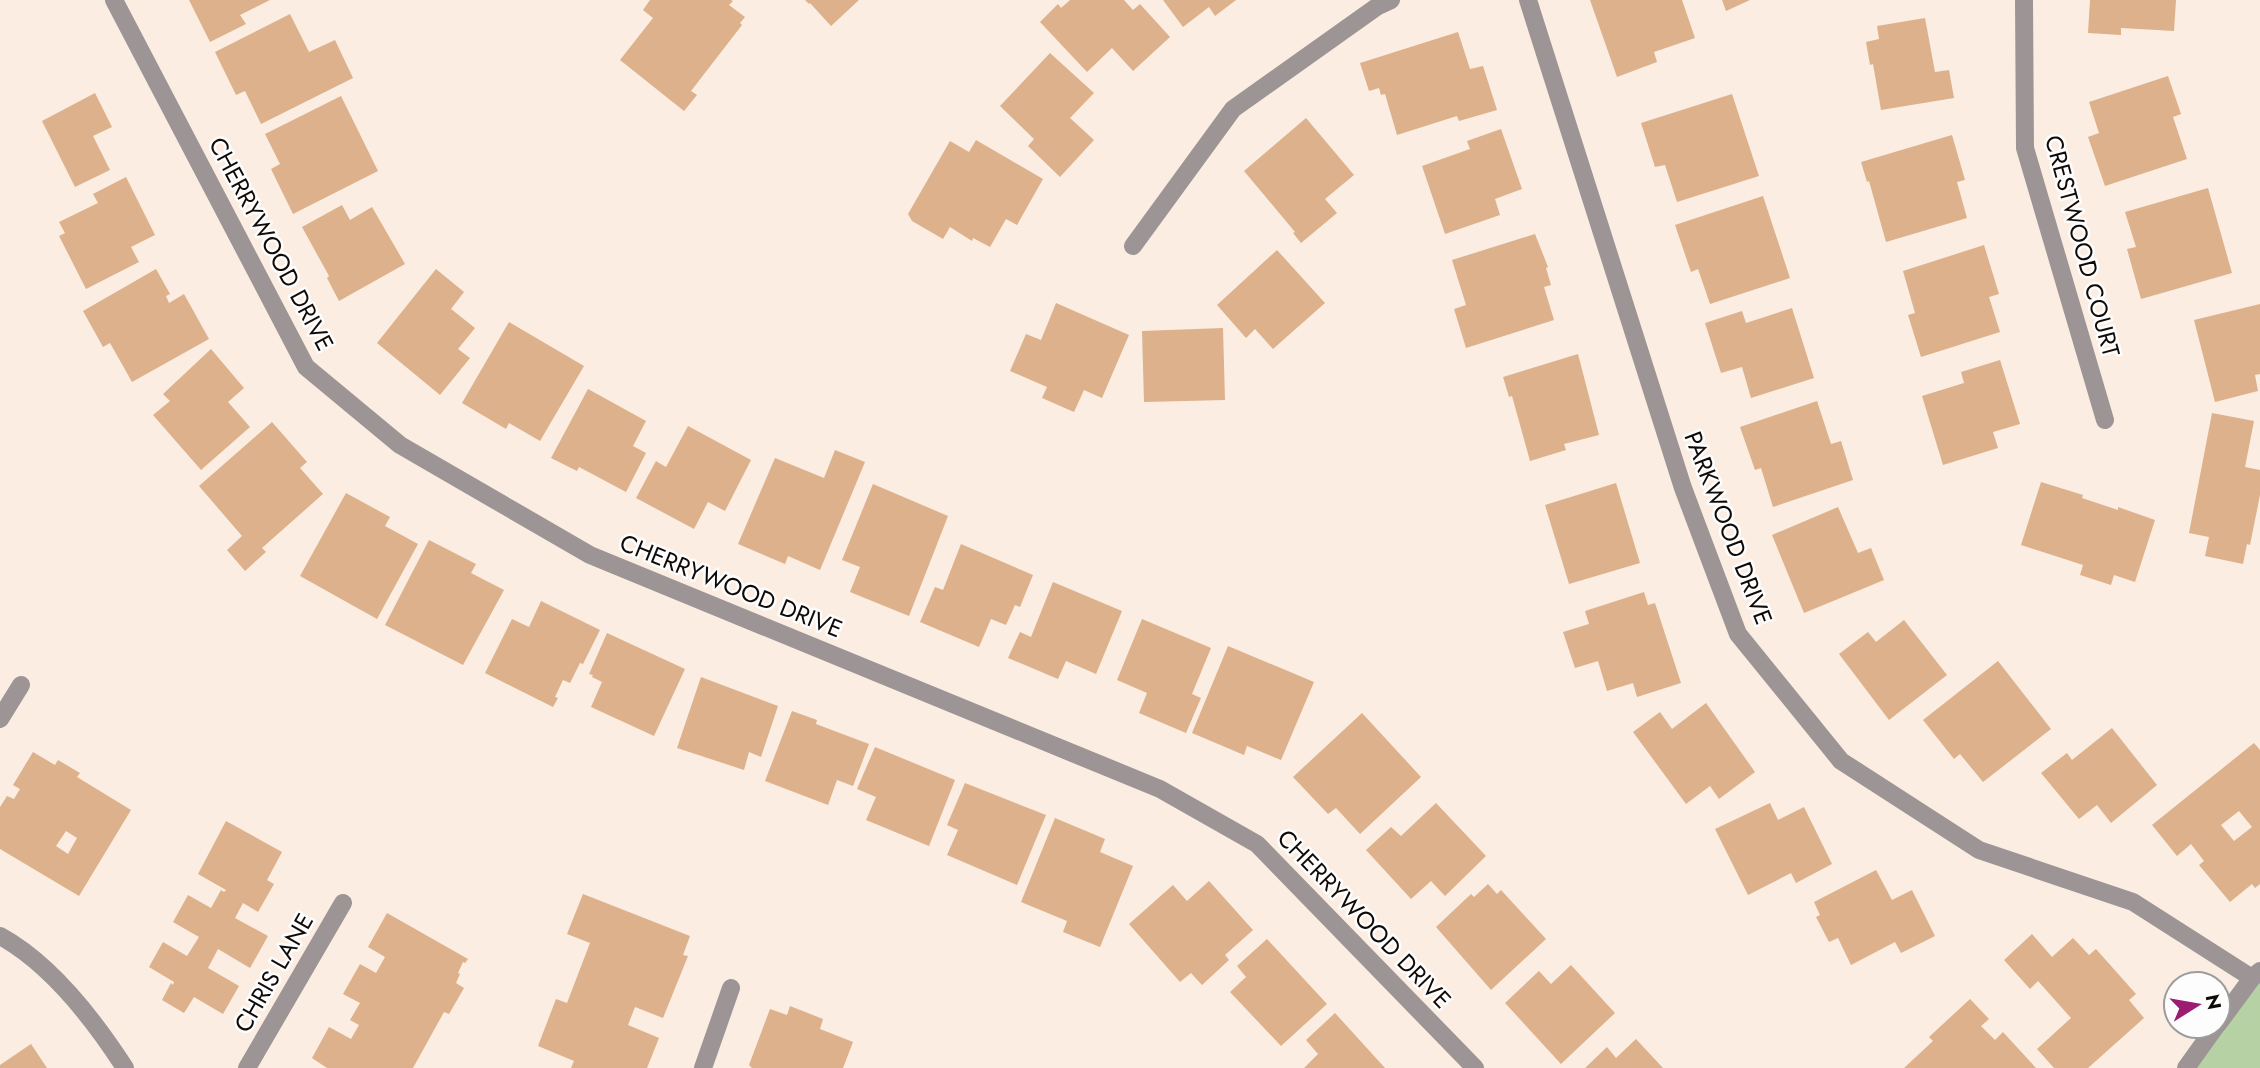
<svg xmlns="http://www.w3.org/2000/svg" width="2260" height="1068" viewBox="0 0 2260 1068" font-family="Jost,sans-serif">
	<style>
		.green { fill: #b6d2a4 }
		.building { fill: #ddb18b; fill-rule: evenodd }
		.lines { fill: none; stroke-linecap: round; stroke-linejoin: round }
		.minor { stroke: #9d9595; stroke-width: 18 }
		.tertiary { stroke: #9d9595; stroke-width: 18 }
		.labels { text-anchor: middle; stroke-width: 5; stroke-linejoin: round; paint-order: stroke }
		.street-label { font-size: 24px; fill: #0f0a07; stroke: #fdfdfd }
	</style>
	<rect width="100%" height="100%" fill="#fbede1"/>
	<polygon class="green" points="2260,971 2260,1068 2186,1068"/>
	<g class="building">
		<polygon points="189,0 270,0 240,15 246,24 210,42"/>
		<polygon points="650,0 731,0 733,1 729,5 745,17 740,23 742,25 691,91 697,95 684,111 620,60 653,18 643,10"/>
		<polygon points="805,0 859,0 831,26 810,3 809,4"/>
		<polygon points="1070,0 1124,0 1133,10 1140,4 1170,37 1133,71 1112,48 1087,72 1040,22 1058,4 1061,8"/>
		<polygon points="1163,0 1236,0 1215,16 1209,7 1183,27"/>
		<polygon points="1590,0 1682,0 1695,38 1654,52 1657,62 1617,77"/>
		<polygon points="1722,0 1750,0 1726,11"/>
		<polygon points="2090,0 2176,0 2174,31 2121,28 2121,35 2088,33"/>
		<polygon points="290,14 309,52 335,40 353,78 261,124 245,91 236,95 215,52"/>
		<polygon points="1925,18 1935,72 1949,70 1954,98 1881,110 1873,64 1870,65 1866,42 1879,39 1877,26"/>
		<polygon points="1458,32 1470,69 1483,66 1497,110 1459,121 1457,116 1397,135 1385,94 1381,95 1379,88 1369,91 1360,63"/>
		<polygon points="1050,53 1094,93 1070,118 1094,140 1060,177 1028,146 1034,139 1000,106"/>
		<polygon points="2168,76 2181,114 2173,117 2187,159 2105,186 2088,137 2099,133 2089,102"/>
		<polygon points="95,93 112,127 93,136 110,170 75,187 42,121"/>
		<polygon points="1732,94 1759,176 1677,202 1665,165 1655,167 1641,123"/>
		<polygon points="341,96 378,171 293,214 271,169 280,164 265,134"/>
		<polygon points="1306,118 1354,175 1325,199 1337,213 1301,243 1293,233 1295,232 1244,171"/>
		<polygon points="1501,129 1522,189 1495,199 1500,215 1445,234 1422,166 1470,149 1467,141"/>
		<polygon points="1952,135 1965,180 1957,182 1967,218 1886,242 1869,181 1867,182 1861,162"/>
		<polygon points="976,140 1043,179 1017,225 1006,219 990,247 973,238 972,241 950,227 943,239 912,221 908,214 950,141 969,152"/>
		<polygon points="126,177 155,235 131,247 139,262 86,289 59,236 65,233 59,222 98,203 93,194"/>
		<polygon points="2208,188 2232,273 2141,299 2127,249 2136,247 2125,212"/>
		<polygon points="1763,196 1790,278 1710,304 1698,269 1691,272 1675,225"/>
		<polygon points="342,205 350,220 372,207 405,264 339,301 327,278 329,276 302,227"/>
		<polygon points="1535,234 1548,267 1546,268 1551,285 1544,287 1554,320 1466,348 1454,309 1466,305 1452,260"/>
		<polygon points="1984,245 1999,294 1989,297 2000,332 1921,357 1908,315 1915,313 1903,271"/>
		<polygon points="1277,250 1325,303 1273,349 1255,329 1246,338 1217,305"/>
		<polygon points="156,269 170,294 166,296 169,303 184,294 209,339 132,382 110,343 103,347 83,311"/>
		<polygon points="436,269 464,292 451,309 475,328 458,349 470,358 440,395 377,343"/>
		<polygon points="1056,303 1129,335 1102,398 1084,390 1074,412 1042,398 1047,387 1010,371 1026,334 1041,340"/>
		<polygon points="2260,304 2260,374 2255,375 2258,391 2215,402 2194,320"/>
		<polygon points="1792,308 1814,378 1751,398 1742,367 1721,373 1705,323 1742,311 1746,323"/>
		<polygon points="509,322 584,366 540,441 509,423 506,429 462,403"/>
		<polygon points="1223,328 1225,400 1144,402 1142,331"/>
		<polygon points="211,349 244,388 228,402 250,427 201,470 153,415 170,401 163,394"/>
		<polygon points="1578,354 1599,435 1564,444 1566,450 1530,461 1512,396 1509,397 1503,377"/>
		<polygon points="2000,360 2020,424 1993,432 1998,448 1943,465 1922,396 1964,383 1961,372"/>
		<polygon points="588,389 646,421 633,446 646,453 626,492 579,467 577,471 551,458"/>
		<polygon points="1817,401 1831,444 1841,441 1853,480 1773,507 1761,468 1755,470 1740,427"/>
		<polygon points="2212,413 2254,421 2245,467 2260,470 2260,495 2250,545 2247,544 2243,564 2205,556 2209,537 2189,533"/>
		<polygon points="272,422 307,462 300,468 323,494 262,548 266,552 245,571 227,550 242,536 199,486"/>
		<polygon points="688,426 751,460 725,511 708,502 694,529 636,498 656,461 666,467"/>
		<polygon points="835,450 865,462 820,570 788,556 785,564 738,544 775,458 824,478"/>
		<polygon points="2041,482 2083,495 2082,498 2118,510 2118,507 2155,520 2135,582 2114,575 2111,585 2080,575 2083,565 2021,545"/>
		<polygon points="1616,483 1640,563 1569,584 1545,505"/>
		<polygon points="873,484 948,516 909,616 850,592 860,567 842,560"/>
		<polygon points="346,493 390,517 385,526 418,544 377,619 300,576"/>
		<polygon points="1838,507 1858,553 1871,548 1884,580 1804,613 1772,535"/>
		<polygon points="429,540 476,564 471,573 504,590 463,665 385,625"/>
		<polygon points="961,544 1033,575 1020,607 1015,605 1006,625 991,619 979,647 920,622 935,587 943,590"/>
		<polygon points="1053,582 1122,611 1096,674 1066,661 1058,679 1008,658 1020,632 1031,637"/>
		<polygon points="1644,592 1648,605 1655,603 1681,683 1637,697 1633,683 1607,691 1598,661 1575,668 1563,632 1589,624 1585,611"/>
		<polygon points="541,601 600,630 583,664 580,663 570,683 563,680 555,697 558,698 553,707 485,673 512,619 529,627"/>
		<polygon points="1142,619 1211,648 1192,694 1201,698 1186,733 1139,713 1147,693 1117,680"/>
		<polygon points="1904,620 1947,675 1889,720 1839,654 1868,632 1876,642"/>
		<polygon points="607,633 685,669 654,736 591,707 602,682 592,677 593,675 589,674"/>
		<polygon points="1228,646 1314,682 1281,760 1247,746 1244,755 1192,733"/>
		<polygon points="1998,661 2051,729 1983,782 1960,754 1954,759 1923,720"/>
		<polygon points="701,677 778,706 761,757 749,752 744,770 677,748"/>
		<polygon points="1706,703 1755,772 1719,799 1710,786 1686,804 1633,732 1660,712 1672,729"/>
		<polygon points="792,711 817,720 816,724 869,744 853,786 837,780 828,805 765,781"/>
		<polygon points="1362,713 1421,777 1360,834 1336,808 1328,814 1293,777"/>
		<polygon points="2112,728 2157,785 2111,823 2097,805 2079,819 2041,773 2067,753 2072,760"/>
		<path d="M 2254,743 L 2260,750 L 2260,884 L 2255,888 L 2252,884 L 2230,902 L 2199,865 L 2204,861 L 2191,844 L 2177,856 L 2152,825 ZM 2239,811 L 2252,827 L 2234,841 L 2221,825 Z"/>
		<polygon points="875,747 955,780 929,846 866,820 876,797 857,789"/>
		<path d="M 33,752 L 55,765 L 58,760 L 80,773 L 77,777 L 131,810 L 79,896 L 0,849 L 0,807 L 7,796 L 14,799 L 20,789 L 13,785 ZM 66,831 L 77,838 L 68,854 L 56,846 Z"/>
		<polygon points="965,783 1046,815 1017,885 947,855 958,830 947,825"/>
		<polygon points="1436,803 1486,856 1445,896 1431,881 1411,899 1366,850 1391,827 1401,836"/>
		<polygon points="1770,803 1778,820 1804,807 1832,864 1796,883 1791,873 1748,895 1715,829"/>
		<polygon points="1055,818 1105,839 1100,852 1133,866 1100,947 1063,932 1067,921 1021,902"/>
		<polygon points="226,821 282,852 267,880 274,884 258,912 243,903 235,918 268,936 250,968 218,949 208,968 239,986 223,1014 194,997 184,1013 162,1000 171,983 173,985 174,982 149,967 163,942 187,956 199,937 173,922 188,895 211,908 221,890 224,892 226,890 198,874"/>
		<polygon points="1876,870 1892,900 1912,890 1935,936 1901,953 1895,942 1851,965 1838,938 1829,942 1816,917 1820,915 1814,902"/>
		<polygon points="1209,881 1253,930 1225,955 1229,960 1202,985 1191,973 1180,982 1129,924 1173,885 1187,901"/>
		<polygon points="1488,884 1497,894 1501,890 1546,939 1491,990 1436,927 1471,894 1474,897"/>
		<polygon points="583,894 690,936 683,955 688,956 663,1018 635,1007 628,1025 659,1038 647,1068 571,1068 574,1061 538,1046 556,999 567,1003 590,943 567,934"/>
		<polygon points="387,913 468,959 465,963 463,962 458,973 460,974 456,983 464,988 449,1014 444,1012 413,1068 327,1068 312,1058 329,1027 351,1039 359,1025 350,1020 360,1003 343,994 360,964 376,973 385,957 368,947"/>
		<polygon points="2032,934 2052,957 2073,938 2089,955 2096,949 2136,994 2129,1000 2144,1018 2088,1068 2054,1068 2037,1049 2071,1018 2038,981 2030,989 2004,960"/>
		<polygon points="1267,939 1327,1004 1281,1046 1230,992 1246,977 1237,966"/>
		<polygon points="1571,965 1615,1013 1561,1064 1505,1003 1539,971 1551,984"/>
		<polygon points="1970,999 1989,1019 1981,1026 1995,1040 2003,1032 2036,1068 1904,1068 1933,1041 1929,1037"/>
		<polygon points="790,1006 823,1019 820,1029 853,1042 843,1068 752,1068 749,1065 770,1009 787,1015"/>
		<polygon points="1335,1013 1385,1068 1304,1068 1318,1054 1306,1040"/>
		<polygon points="1636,1039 1663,1068 1585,1068 1607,1047 1616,1058"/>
		<polygon points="31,1044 47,1068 0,1068 0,1065"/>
	</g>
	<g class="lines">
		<g class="minor">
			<polyline points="114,0 306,367 400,445 590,555 1160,789 1257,844 1475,1068"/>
			<polyline points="1528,0 1683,488 1738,634 1841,761 1979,850 2133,902 2252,978"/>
			<polyline points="2024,0 2025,148 2105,420"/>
			<polyline points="1133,246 1233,109 1378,6 1391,0"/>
			<polyline points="0,719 21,685"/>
			<polyline points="247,1068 343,903"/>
			<polyline points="703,1068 731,988"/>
		</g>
		<g class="tertiary">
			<path d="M 0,936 C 51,964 94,1020 125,1068"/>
			<polyline points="2218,1024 2252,978 2260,971"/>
			<polyline points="2186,1068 2216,1026"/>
		</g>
	</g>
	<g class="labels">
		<g class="street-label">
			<text transform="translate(271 244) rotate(62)" y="8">CHERRYWOOD DRIVE</text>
			<text transform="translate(2082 246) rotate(75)" y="8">CRESTWOOD COURT</text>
			<text transform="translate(1728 528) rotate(69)" y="8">PARKWOOD DRIVE</text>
			<text transform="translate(731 586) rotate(22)" y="8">CHERRYWOOD DRIVE</text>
			<text transform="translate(1364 919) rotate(46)" y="8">CHERRYWOOD DRIVE</text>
			<text transform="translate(274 973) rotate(-60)" y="8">CHRIS LANE</text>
		</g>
	</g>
	<g transform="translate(2197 1005) rotate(79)"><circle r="33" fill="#fdfdfd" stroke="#9e9c9b" stroke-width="2"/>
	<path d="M0-5L12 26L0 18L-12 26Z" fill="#9b1c71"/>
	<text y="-10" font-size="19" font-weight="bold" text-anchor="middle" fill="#0f0a07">N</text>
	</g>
</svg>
